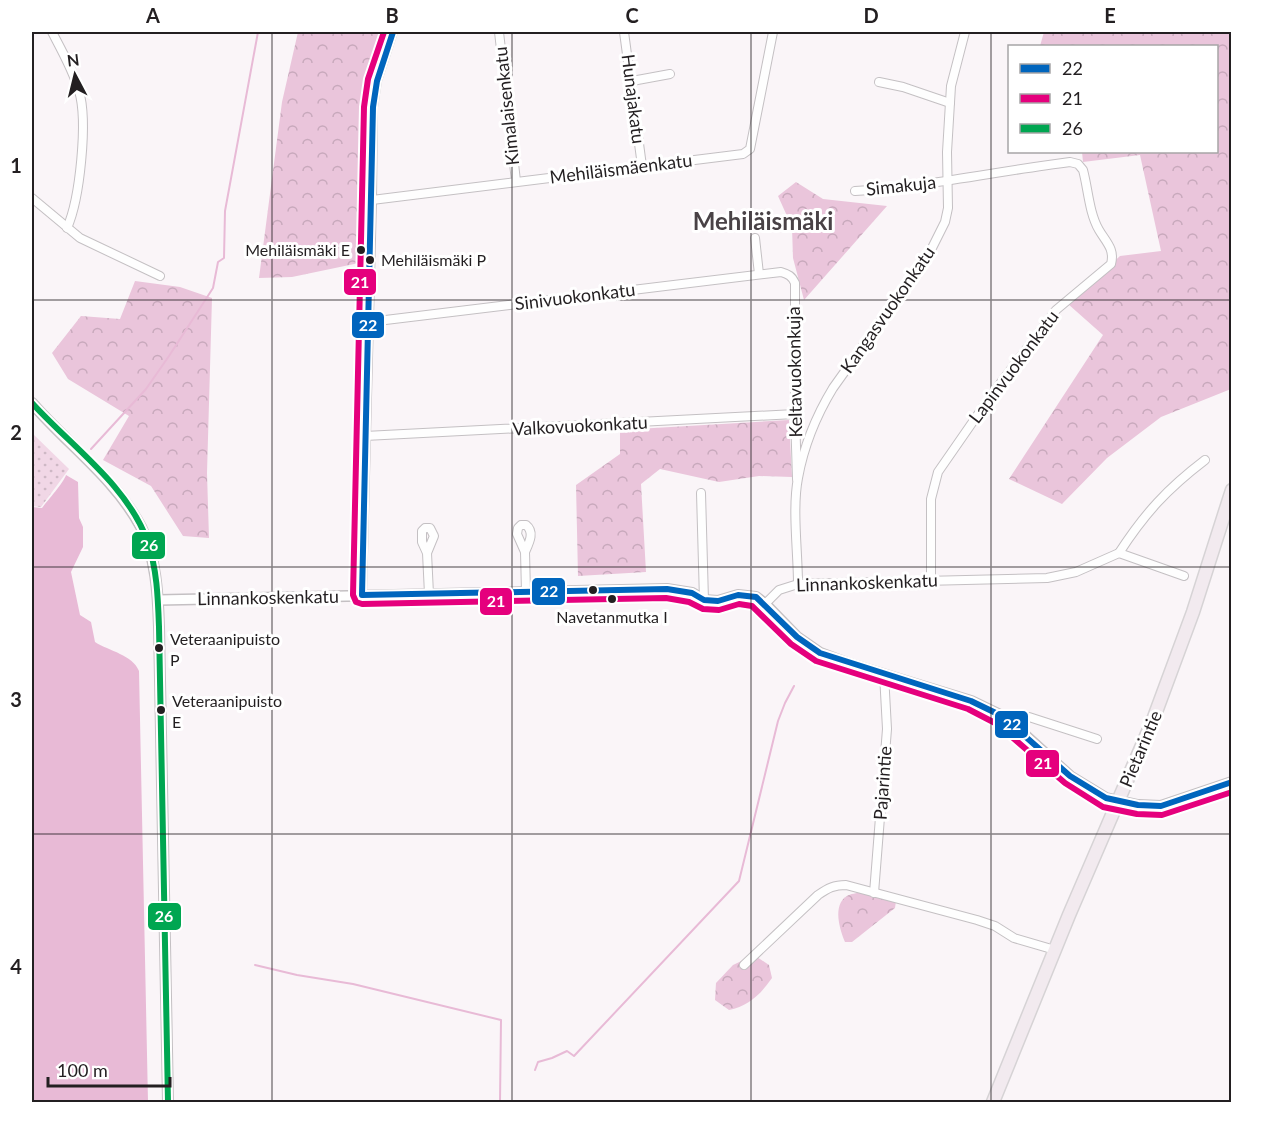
<svg xmlns="http://www.w3.org/2000/svg" width="1263" height="1134" viewBox="0 0 1263 1134" font-family="Lato,sans-serif">
	<style>
		.forest { fill: url(#forest-crowns) }
		.park { fill: url(#park-dots) }
		.water { fill: #e8bad6 }
		.lines { fill: none; stroke-linecap: round; stroke-linejoin: round }
		.stream { stroke: #e8bad6; stroke-width: 2 }
		.minor-casing { stroke: #c4c0c3; stroke-width: 10 }
		.tertiary-casing { stroke: #c4c0c3; stroke-width: 12 }
		.primary-casing { stroke: #d6d3d5; stroke-width: 15 }
		.minor { stroke: #fefefe; stroke-width: 8 }
		.tertiary { stroke: #fefefe; stroke-width: 9 }
		.primary { stroke: #f2eaef; stroke-width: 12 }
		.bus-1-casing { stroke: #fff; stroke-width: 10 }
		.bus-2-casing { stroke: #fff; stroke-width: 10 }
		.bus-3-casing { stroke: #fff; stroke-width: 10 }
		.bus-1 { stroke: #0065bd; stroke-width: 6 }
		.bus-2 { stroke: #e5007d; stroke-width: 6 }
		.bus-3 { stroke: #00a651; stroke-width: 6 }
		.grid { fill: none; stroke: #231f21; stroke-width: 1.5; stroke-opacity: 0.55 }
		.bus-dot { fill: #231f21; stroke: #fff; stroke-width: 2 }
		.labels { text-anchor: middle; stroke-width: 6; stroke-linejoin: round; paint-order: stroke }
		.bus-label { font-size: 16px; fill: #231f21; stroke: #fff; text-anchor: start }
		.street-label { font-size: 18px; fill: #231f21; stroke: #fff }
		.district-label { font-size: 24px; font-weight: bold; fill: #494246; stroke: #fff }
		.line-badge { stroke: #fff; stroke-width: 2 }
		.badge-label { font-size: 16px; text-anchor: middle; font-weight: bold; fill: #fff }
		.neatline { fill: none; stroke: #231f21; stroke-width: 2 }
		.grid-label { font-size: 20px; text-anchor: middle; font-weight: bold; fill: #231f21 }
	</style>
	<defs>
		<pattern id="forest-crowns" width="20" height="18" patternUnits="userSpaceOnUse" patternTransform="scale(1.5)"><rect width="20" height="18" fill="#eac5db"/><path d="M2 6a3 3 0 1 1 6 0M12 15a3 3 0 1 1 6 0" fill="none" stroke="#c8a9bc"/></pattern>
		<pattern id="park-dots" width="8" height="8" patternUnits="userSpaceOnUse" patternTransform="scale(1.5)"><rect width="8" height="8" fill="#f1d7e6"/><path d="M2 2h.1M6 6h.1" fill="none" stroke="#ceb8c5" stroke-width="1.8" stroke-linecap="round"/></pattern>
	</defs>
	<rect width="100%" height="100%" fill="#faf5f8"/>
	<g class="forest">
		<polygon points="298,32 381,32 363,109 359,263 292,277 259,278 282,102"/>
		<polygon points="1044,32 1231,32 1231,389 1161,417 1107,458 1062,504 1009,479 1103,335 1068,304 1120,256 1161,251 1140,155 1083,162 1082,152 1216,152 1216,46 1040,46"/>
		<polygon points="796,182 823,199 887,206 804,300 793,258 792,227 778,196"/>
		<polygon points="135,281 180,287 212,298 207,473 209,538 183,536 151,486 103,460 129,416 68,379 52,353 81,316 120,319"/>
		<polygon points="789,420 792,477 759,476 719,482 660,469 641,484 646,572 578,576 576,485 620,454 620,430"/>
		<path d="M 861,892 L 896,901 L 895,908 L 852,942 L 845,942 C 840,930 832,905 847,896 C 850,894 857,893 861,892 Z"/>
		<path d="M 754,955 L 769,965 L 772,978 C 761,994 748,1006 729,1010 L 715,1000 L 716,983 L 733,965 Z"/>
	</g>
	<polygon class="park" points="32,433 69,469 41,507 32,506"/>
	<path class="water" d="M 66,475 L 78,482 L 79,518 L 83,527 L 83,547 L 71,572 L 80,615 L 91,622 L 95,642 C 109,651 133,655 139,671 L 148,1102 L 32,1102 L 32,507 L 42,508 C 48,500 64,482 66,475 Z"/>
	<g class="lines">
		<g class="stream">
			<polyline points="91,449 146,389 169,356 213,288 218,262 224,258 225,211 258,32"/>
			<polyline points="255,965 297,975 353,984 501,1020 500,1102"/>
			<polyline points="535,1070 538,1062 552,1058 567,1051 574,1056 739,881 778,721 785,703 794,686"/>
		</g>
		<defs>
			<g id="minor">
				<path d="M 52,32 C 62,51 73,70 79,91 C 88,121 80,199 67,228"/>
				<polyline points="499,32 516,181"/>
				<polyline points="624,32 642,166"/>
				<polyline points="632,81 670,74"/>
				<polyline points="879,82 903,87 950,103"/>
				<path d="M 855,191 C 927,187 998,171 1070,162 L 1078,164 L 1083,170 C 1088,188 1089,213 1099,230 C 1106,242 1115,249 1111,264 L 1056,310 L 990,397 L 938,472 L 931,499 L 931,581"/>
				<polyline points="32,198 80,238 160,276"/>
				<polyline points="372,200 743,154 750,149 773,32"/>
				<polyline points="755,238 759,274"/>
				<path d="M 369,322 L 781,272 C 788,274 792,276 795,283 L 795,414 L 797,479"/>
				<polyline points="365,436 795,414"/>
				<polyline points="701,493 704,600"/>
				<path d="M 525,552 C 529,543 535,532 526,525 L 521,525 L 518,528 L 517,534 L 525,552 L 526,592"/>
				<polyline points="427,553 434,536 430,528 425,528 422,531 422,542 427,553 429,594"/>
				<path d="M 1119,553 C 1145,513 1167,489 1205,460"/>
				<path d="M 798,584 C 798,552 792,509 798,478 C 804,445 816,416 833,388 L 930,252 L 945,222 L 948,208 L 947,152 L 951,86 L 965,32"/>
				<polyline points="362,595 372,200 373,107 377,81 393,32"/>
				<polyline points="765,604 779,590 798,584 1047,578 1076,572 1119,553 1184,576"/>
				<polyline points="1016,727 1024,717 1029,717 1097,739"/>
				<polyline points="874,893 887,729 884,674"/>
				<path d="M 744,965 L 818,895 C 828,888 834,885 846,885 L 977,920 L 995,926 L 1014,938 L 1055,950"/>
			</g>
			<g id="tertiary">
				<path d="M 32,403 C 67,444 115,478 141,527 C 156,557 158,594 159,627 L 168,1102"/>
				<polyline points="158,600 667,589 692,593 704,600 718,601 738,595 756,597 765,604 797,637 820,653 847,663 971,701 1002,716 1016,727 1070,776 1106,798 1138,805 1161,806 1232,782"/>
			</g>
			<polyline id="primary" points="993,1102 1069,915 1153,720 1193,612 1232,490"/>
		</defs>
		<use href="#minor" class="minor-casing"/>
		<use href="#tertiary" class="tertiary-casing"/>
		<use href="#primary" class="primary-casing"/>
		<use href="#minor" class="minor"/>
		<use href="#tertiary" class="tertiary"/>
		<use href="#primary" class="primary"/>
		<defs>
			<polyline id="bus-1" points="393,32 377,81 373,107 362,595 667,589 692,593 704,600 718,601 738,595 756,597 797,637 820,653 971,701 1002,716 1070,776 1106,798 1138,805 1161,806 1232,782"/>
			<polyline id="bus-2" points="384,32 368,79 364,107 353,595 356,602 362,604 666,598 689,602 703,609 719,610 739,604 752,606 791,644 816,661 968,709 997,724 1065,783 1103,807 1137,814 1162,815 1232,792"/>
			<path id="bus-3" d="M 32,403 C 71,446 127,485 147,540 C 157,568 158,598 159,627 L 168,1102"/>
		</defs>
		<use href="#bus-1" class="bus-1-casing"/>
		<use href="#bus-2" class="bus-2-casing"/>
		<use href="#bus-3" class="bus-3-casing"/>
		<use href="#bus-1" class="bus-1"/>
		<use href="#bus-2" class="bus-2"/>
		<use href="#bus-3" class="bus-3"/>
	</g>
	<path class="grid" d="M 272,32 L 272,1102M 512,32 L 512,1102M 751,32 L 751,1102M 991,32 L 991,1102M 32,300 L 1232,300M 32,567 L 1232,567M 32,834 L 1232,834"/>
	<g class="bus-dot">
		<circle cx="361" cy="250" r="5"/>
		<circle cx="370" cy="260" r="5"/>
		<circle cx="593" cy="590" r="5"/>
		<circle cx="612" cy="599" r="5"/>
		<circle cx="159" cy="648" r="5"/>
		<circle cx="161" cy="710" r="5"/>
	</g>
	<g class="labels">
		<g class="bus-label">
			<text x="350" y="256" text-anchor="end">Mehiläismäki E</text>
			<text x="381" y="266">Mehiläismäki P</text>
			<text x="612" y="623" text-anchor="middle">Navetanmutka I</text>
			<text x="170" y="645">Veteraanipuisto<tspan x="170" dy="21">P</tspan></text>
			<text x="172" y="707">Veteraanipuisto<tspan x="172" dy="21">E</tspan></text>
		</g>
		<g class="street-label">
			<text transform="translate(633 99) rotate(83)" y="6">Hunajakatu</text>
			<text transform="translate(507 106) rotate(-96)" y="6">Kimalaisenkatu</text>
			<text transform="translate(621 169) rotate(-7)" y="6">Mehiläismäenkatu</text>
			<text transform="translate(901 186) rotate(-6)" y="6">Simakuja</text>
			<text transform="translate(575 297) rotate(-7)" y="6">Sinivuokonkatu</text>
			<text transform="translate(888 310) rotate(-55)" y="6">Kangasvuokonkatu</text>
			<text transform="translate(1014 367) rotate(-53)" y="6">Lapinvuokonkatu</text>
			<text transform="translate(795 372) rotate(-91)" y="6">Keltavuokonkuja</text>
			<text transform="translate(580 426) rotate(-3)" y="6">Valkovuokonkatu</text>
			<text transform="translate(867 583) rotate(-2)" y="6">Linnankoskenkatu</text>
			<text transform="translate(268 598) rotate(-1)" y="6">Linnankoskenkatu</text>
			<text transform="translate(1141 749) rotate(-67)" y="6">Pietarintie</text>
			<text transform="translate(883 783) rotate(-86)" y="6">Pajarintie</text>
		</g>
		<g class="district-label">
			<text x="763" y="230">Mehiläismäki</text>
		</g>
	</g>
	<g class="line-badge">
		<rect x="343" y="268" width="34" height="28" rx="6" fill="#e5007d"/>
		<rect x="351" y="311" width="34" height="28" rx="6" fill="#0065bd"/>
		<rect x="131" y="531" width="35" height="29" rx="6" fill="#00a651"/>
		<rect x="531" y="577" width="35" height="29" rx="6" fill="#0065bd"/>
		<rect x="479" y="587" width="34" height="29" rx="6" fill="#e5007d"/>
		<rect x="994" y="710" width="35" height="29" rx="6" fill="#0065bd"/>
		<rect x="1025" y="749" width="35" height="29" rx="6" fill="#e5007d"/>
		<rect x="147" y="902" width="35" height="29" rx="6" fill="#00a651"/>
	</g>
	<g class="badge-label">
		<text x="360" y="288">21</text>
		<text x="368" y="331">22</text>
		<text x="149" y="551">26</text>
		<text x="549" y="597">22</text>
		<text x="496" y="607">21</text>
		<text x="1012" y="730">22</text>
		<text x="1043" y="769">21</text>
		<text x="164" y="922">26</text>
	</g>
	<rect width="1263" height="1134" fill="none" stroke="#ffffff" stroke-width="66"/>
	<rect x="1008" y="45" width="210" height="108" fill="#ffffff" stroke="#a7a5a6" stroke-width="1.5"/>
	<rect x="1020" y="64" width="30" height="9" fill="#0065bd" stroke="#a7a5a6" stroke-width="1.5"/>
	<text x="1062" y="75" font-size="18" fill="#231f21">22</text>
	<rect x="1020" y="94" width="30" height="9" fill="#e5007d" stroke="#a7a5a6" stroke-width="1.5"/>
	<text x="1062" y="105" font-size="18" fill="#231f21">21</text>
	<rect x="1020" y="124" width="30" height="9" fill="#00a651" stroke="#a7a5a6" stroke-width="1.5"/>
	<text x="1062" y="135" font-size="18" fill="#231f21">26</text>
	<g transform="translate(75 75) rotate(353)" stroke="#ffffff" stroke-width="4.5" paint-order="stroke">
	<path d="M0-4.5L10 22L0 15L-10 22Z" fill="#231f21"/>
	<text y="-9" font-size="16" font-weight="bold" text-anchor="middle" fill="#231f21">N</text>
	</g>
	<path d="M48 1077v9h122v-9" fill="none" stroke="#231f21" stroke-width="3"/>
	<text x="57" y="1077" font-size="18" fill="#231f21" stroke="#ffffff" stroke-width="4.5" paint-order="stroke">100 m</text>
	<rect x="33" y="33" width="1197" height="1068" class="neatline"/>
	<g class="grid-label">
		<text x="153" y="23">A</text>
		<text x="392" y="23">B</text>
		<text x="632" y="23">C</text>
		<text x="871" y="23">D</text>
		<text x="1110" y="23">E</text>
		<text x="16" y="173">1</text>
		<text x="16" y="440">2</text>
		<text x="16" y="707">3</text>
		<text x="16" y="974">4</text>
	</g>
</svg>
